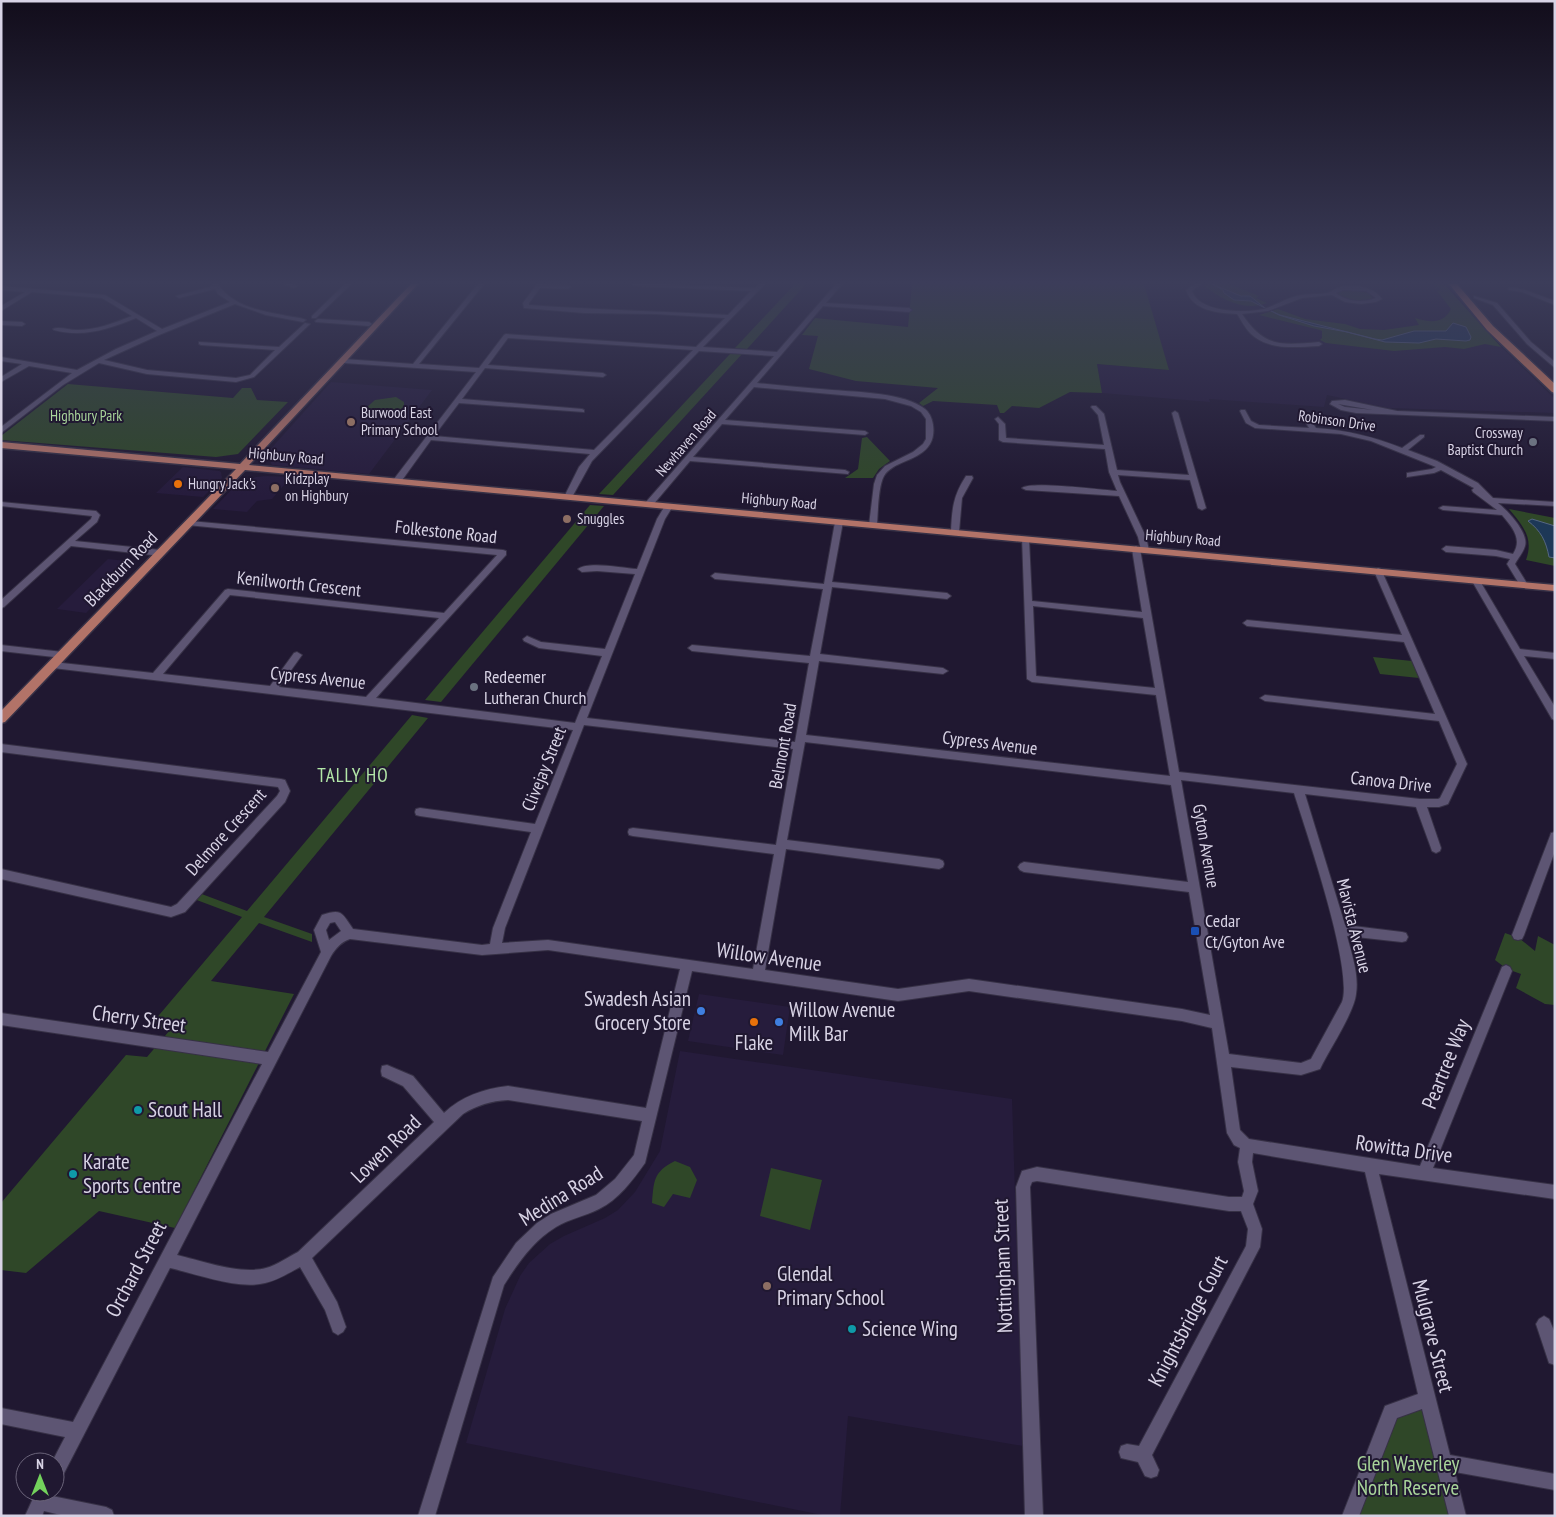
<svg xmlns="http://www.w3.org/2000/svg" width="1556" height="1517" viewBox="0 0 1556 1517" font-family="'PT Sans Narrow',sans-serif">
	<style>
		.built { fill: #261c3c }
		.green { fill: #2f4728 }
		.water { fill: #1d3857; stroke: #556682 }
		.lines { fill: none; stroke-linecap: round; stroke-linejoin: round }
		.minor-casing { stroke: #373146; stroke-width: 2 }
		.major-casing { stroke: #373146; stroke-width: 3 }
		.highway-casing { stroke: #373146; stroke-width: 3 }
		.minor { fill: #5d5573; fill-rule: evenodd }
		.major { fill: #b27368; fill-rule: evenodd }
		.highway { fill: #ea8760; fill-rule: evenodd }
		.education-dot { fill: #8d6e63; stroke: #201831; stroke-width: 2 }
		.worship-dot { fill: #6b7280; stroke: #201831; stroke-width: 2 }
		.food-dot { fill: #e8710a; stroke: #201831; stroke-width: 2 }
		.transit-dot { fill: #1a4fb4; stroke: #201831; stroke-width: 2 }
		.shop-dot { fill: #3f7fe0; stroke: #201831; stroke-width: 2 }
		.culture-dot { fill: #0f9aa8; stroke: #201831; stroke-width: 2 }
		.labels { text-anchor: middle; stroke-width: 4; stroke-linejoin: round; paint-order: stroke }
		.far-poi-label { font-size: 15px; fill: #d8d3e5; stroke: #201831; text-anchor: start }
		.far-park-label { font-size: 15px; fill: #a9d59a; stroke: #201831 }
		.far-street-label { font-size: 15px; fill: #d8d3e5; stroke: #201831 }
		.street-label { font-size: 18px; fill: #d8d3e5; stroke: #201831 }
		.poi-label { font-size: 18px; fill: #d8d3e5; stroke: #201831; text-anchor: start }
		.neighbourhood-label { font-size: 19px; letter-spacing: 1px; fill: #b3e7a8; stroke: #201831 }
		.near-street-label { font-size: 21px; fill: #d8d3e5; stroke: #201831 }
		.near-poi-label { font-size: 21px; fill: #d8d3e5; stroke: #201831; text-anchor: start }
		.near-park-label { font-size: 21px; fill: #a9d59a; stroke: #201831 }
	</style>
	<rect width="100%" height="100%" fill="#201831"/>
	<g class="built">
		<polygon points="1144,284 1444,284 1497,343 1555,399 1555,413 1388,408 1327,395 1324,407 1209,399 1210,402 1102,393 1097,364 1168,370"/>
		<polygon points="331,382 432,390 369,474 272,465 266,454"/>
		<polygon points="183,467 219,471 221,472 222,478 203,497 156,493"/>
		<polygon points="266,476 291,477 272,499 257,501 247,512 213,509 237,484 256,477"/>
		<polygon points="108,559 136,562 86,613 57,609"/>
		<polygon points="699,994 790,1007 783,1055 688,1041"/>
		<polygon points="680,1051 1012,1099 1023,1446 848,1416 840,1516 827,1516 466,1443 505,1309 520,1276 529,1263 550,1244 564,1236 605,1218 618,1210 635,1192 660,1151"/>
	</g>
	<g class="green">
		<polygon points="795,284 806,284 747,349 735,348"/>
		<polygon points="912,284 1144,284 1169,370 1097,364 1102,393 1070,392 1039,408 1012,406 1004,413 1000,413 997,405 933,401 923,406 919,403 938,388 856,381 809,369 818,336 802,335 815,318 908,327"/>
		<path d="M 1210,284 L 1229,284 L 1259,296 L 1256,298 L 1267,303 C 1243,312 1222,299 1204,286 Z"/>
		<path d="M 1434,284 L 1444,284 L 1501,347 L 1485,344 L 1464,349 L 1445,347 L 1394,351 L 1326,343 L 1320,340 L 1322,338 L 1322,331 L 1320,330 L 1259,315 L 1278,309 L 1305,319 L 1345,324 L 1360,329 L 1384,330 L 1419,325 L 1415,318 C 1429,322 1443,325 1451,309 L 1437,291 L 1441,290 Z"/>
		<path d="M 1344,289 L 1369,293 L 1372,298 C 1362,303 1346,300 1337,294 L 1337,292 Z"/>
		<polygon points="730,354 742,354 613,495 599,494"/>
		<polygon points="68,384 233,398 242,388 251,388 257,400 288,402 238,454 216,457 1,440 1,436"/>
		<path d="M 396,397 L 404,402 L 404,406 C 396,416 378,420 367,411 L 366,408 L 375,400 Z"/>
		<polygon points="867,437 890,461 879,469 873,478 845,478 858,469 862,438"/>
		<polygon points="590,505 604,506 441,702 425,700"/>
		<path d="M 1509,509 L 1555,518 L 1555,566 L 1526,560 C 1534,538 1523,526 1509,509 Z"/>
		<polygon points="1373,657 1412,661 1419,678 1380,674"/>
		<polygon points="412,715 428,718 264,917 312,934 312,942 259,923 211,981 294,994 175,1228 99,1211 26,1273 1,1270 1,1203 126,1055 147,1057 170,1030 149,1027 242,917 194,899 199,893 247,911"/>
		<polygon points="1505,933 1519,938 1535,951 1538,936 1555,945 1555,1005 1545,1004 1516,988 1521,974 1507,969 1495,960"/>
		<path d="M 675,1161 L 690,1167 L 697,1180 L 690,1198 L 673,1194 L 664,1207 L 652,1203 C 654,1181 653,1172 675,1161 Z"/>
		<polygon points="771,1168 822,1180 810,1230 760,1216"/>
		<polygon points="1427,1399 1458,1516 1350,1516 1391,1412"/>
	</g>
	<g class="water">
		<polygon points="1212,284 1241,296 1250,296 1265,308 1280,315 1375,339 1382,340 1414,331 1446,331 1453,323 1466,327 1471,337 1470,340 1466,341 1436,339 1419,343 1385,342 1347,332 1314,326 1279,315 1251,301 1234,300 1224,293 1223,290"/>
		<path d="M 1532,519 L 1555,526 L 1555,558 L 1549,557 C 1546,541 1541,531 1528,521 Z"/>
	</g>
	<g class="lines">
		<defs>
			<g id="minor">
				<path d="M 212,284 L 218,284 C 231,305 259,311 283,315 C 290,317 300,317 306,320 L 303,322 L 266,315 L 235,304 L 159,335 L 104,360 L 147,370 L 236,378 L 250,375 L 275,350 L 201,345 L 199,344 L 199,342 L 279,347 L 305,323 L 310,324 L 254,377 L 236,382 L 147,374 L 99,363 L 63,385 L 1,433 L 1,427 L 72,373 L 29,366 L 1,382 L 1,377 L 22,364 L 1,361 L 1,357 L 77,370 L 116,349 L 157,331 L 136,318 C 109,329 83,338 54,330 L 53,329 C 59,326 69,330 77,330 C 96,330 114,323 132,316 L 102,298 L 32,292 L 1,311 L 1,306 L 25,292 L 1,290 L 1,286 L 105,295 L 162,329 L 230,302 L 218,294 L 215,289 L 179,298 L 176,296 L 213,286 Z"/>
				<polygon points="284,284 292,284 297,286 294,288"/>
				<polygon points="345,284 351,284 316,318 312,318 312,316"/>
				<path d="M 478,284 L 484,284 L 419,364 L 479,368 L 504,335 L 506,334 L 696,347 L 725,318 L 655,314 L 584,313 L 524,308 L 523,303 L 537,284 L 568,285 L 571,287 L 568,289 L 540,288 L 529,303 L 529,305 C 595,310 662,311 728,315 L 751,291 L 635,286 L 632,284 L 662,284 L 755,288 L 759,284 L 765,284 L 703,347 L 777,352 L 836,284 L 842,284 L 826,303 L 909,308 L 912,310 L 909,312 L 823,306 L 757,383 C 782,386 807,388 832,390 C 858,392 905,393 925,409 C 934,416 936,434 930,444 C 920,461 893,461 884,476 C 878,487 878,512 877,525 L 873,527 L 870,527 L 869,525 L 874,484 L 877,475 L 885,466 L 913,452 L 923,444 L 926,439 L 926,419 L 921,412 L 911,406 L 885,399 L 754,387 L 725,420 L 865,431 L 868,433 L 865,435 L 722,424 L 693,457 L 845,470 L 849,472 L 848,474 L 690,461 L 652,506 L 646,506 L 646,502 L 774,356 L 699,351 L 592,461 L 571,499 L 568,499 L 564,497 L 579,467 L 590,454 L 431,440 L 400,483 L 394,483 L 394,479 L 476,372 L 344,363 L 341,361 L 344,359 L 413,364 ZM 508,338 L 693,350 L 594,450 L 434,436 L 459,403 L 584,412 L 584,410 L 582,409 L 462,399 L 485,368 L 603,377 L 606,375 L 603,373 L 488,365 Z"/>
				<path d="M 1195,284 L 1201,284 L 1192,291 C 1200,313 1244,313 1264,309 C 1274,306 1283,300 1293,297 C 1304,293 1315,295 1327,293 C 1332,292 1335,288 1340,287 C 1354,283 1374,287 1382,299 L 1376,302 L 1361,304 L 1345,302 L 1332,295 L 1302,298 L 1268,311 L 1242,314 C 1265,348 1281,345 1319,342 L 1322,344 L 1319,346 C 1296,347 1268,351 1250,333 C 1245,328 1241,320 1237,314 C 1217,313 1193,311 1186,290 ZM 1343,290 L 1366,291 L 1376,298 C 1363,303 1347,302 1336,293 Z"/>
				<polygon points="1511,287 1525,290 1555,301 1555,305 1522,292 1509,290 1508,289"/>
				<polygon points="1474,296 1497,303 1531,342 1555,362 1555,368 1527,344 1493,305 1474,298"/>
				<polygon points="318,319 369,322 372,324 369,326 316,322 315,321"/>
				<polygon points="1,321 22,322 25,324 22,326 1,325"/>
				<path d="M 1345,400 L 1397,411 L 1555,417 L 1555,421 L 1356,413 L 1341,410 L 1330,404 L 1332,401 ZM 1338,404 L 1373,410 L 1345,407 Z"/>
				<path d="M 1092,406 L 1096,406 L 1104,414 L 1117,470 L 1189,475 L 1172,413 L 1175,411 L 1178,413 L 1206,508 L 1202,510 L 1198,508 L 1190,480 L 1118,475 L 1120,482 L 1146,537 L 1149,550 L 1148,552 L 1142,552 L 1141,550 L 1138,537 L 1119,496 L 1026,490 L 1022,488 C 1032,481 1100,490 1117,491 L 1109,472 L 1105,449 L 1003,442 L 999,440 L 999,424 L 995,419 L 998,417 L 1005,424 L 1006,438 L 1104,445 L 1098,415 L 1091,407 Z"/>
				<path d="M 1241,410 L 1245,410 L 1251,421 L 1259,425 L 1309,428 L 1305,421 L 1305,416 L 1308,414 L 1311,416 L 1311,421 L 1316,428 C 1347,430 1374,437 1402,448 L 1420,435 L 1424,435 L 1424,437 L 1408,450 L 1437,461 L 1478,483 L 1493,498 L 1555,502 L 1555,506 L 1498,503 C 1508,511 1529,533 1525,546 C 1523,553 1518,558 1515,564 L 1528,585 L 1527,587 L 1521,587 L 1507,564 L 1510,559 L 1496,556 L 1446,552 L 1442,549 L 1446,546 L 1496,550 L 1513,554 C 1523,539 1512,527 1502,515 L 1443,510 L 1439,508 L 1443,506 L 1497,510 L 1473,492 L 1472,490 L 1474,488 L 1472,487 L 1441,470 L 1434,473 L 1407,477 L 1407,473 L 1432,469 L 1436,467 L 1371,441 L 1341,434 L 1255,428 L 1246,423 L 1240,411 Z"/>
				<path d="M 966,476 L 972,476 L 973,478 L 962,498 L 959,532 L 955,534 L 951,532 C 952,509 953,496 966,476 Z"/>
				<polygon points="1,502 96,511 100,515 97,522 75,541 161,550 165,553 161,556 71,546 4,607 1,608 1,600 91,519 92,516 1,506"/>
				<path d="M 666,504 L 672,504 L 673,506 L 665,519 L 587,718 L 795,742 L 809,663 L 692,651 L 688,648 L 692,645 L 810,656 L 823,589 L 715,579 L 711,576 L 715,573 L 824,584 L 835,522 L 839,520 L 843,522 L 832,582 L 947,593 L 951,596 L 947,599 L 832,587 L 820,654 L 943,668 L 948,671 L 943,674 L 819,661 L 806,735 L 1170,776 L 1156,695 L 1032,682 L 1027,679 L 1022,537 L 1025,537 L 1029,539 L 1032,601 L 1142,612 L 1132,549 L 1136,546 L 1140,549 L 1179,772 L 1420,799 L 1438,799 L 1440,798 L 1457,764 L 1439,721 L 1265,701 L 1260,698 L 1265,695 L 1435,714 L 1404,642 L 1247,626 L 1243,623 L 1247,620 L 1402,635 L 1374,571 L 1378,568 L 1381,569 L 1467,764 L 1448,804 L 1439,807 L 1427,807 L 1441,848 L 1440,851 L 1436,853 L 1432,851 L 1431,848 L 1416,807 L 1305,794 L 1345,925 L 1402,932 L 1406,933 L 1408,937 L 1406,941 L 1402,942 L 1347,936 C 1352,955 1359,975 1356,994 C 1354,1013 1329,1050 1320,1069 L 1301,1075 L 1231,1067 L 1240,1130 L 1249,1139 L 1420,1166 L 1502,967 L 1506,965 L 1510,967 L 1512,971 L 1433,1168 L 1555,1185 L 1555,1199 L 1379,1174 L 1450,1455 L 1555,1474 L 1555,1490 L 1455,1472 L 1466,1516 L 1449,1516 L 1422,1409 L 1397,1418 L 1359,1516 L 1342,1516 L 1385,1406 L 1418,1394 L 1365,1172 L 1253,1153 L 1252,1162 L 1258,1191 L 1253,1204 L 1262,1229 L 1260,1247 L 1152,1455 L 1159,1470 L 1157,1476 L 1151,1478 L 1145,1476 L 1138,1462 L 1121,1458 L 1119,1452 L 1121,1446 L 1127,1444 L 1139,1446 L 1246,1246 L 1248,1229 L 1241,1211 L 1229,1211 L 1037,1181 L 1032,1182 L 1030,1187 L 1043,1516 L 1025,1516 L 1016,1187 L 1022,1171 L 1037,1167 L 1229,1197 L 1242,1197 L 1244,1191 L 1238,1162 L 1240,1148 L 1234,1145 L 1227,1133 L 1212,1028 L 1182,1021 L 969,991 L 898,1001 L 692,971 L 645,1163 C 632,1181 619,1199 599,1209 C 585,1216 569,1219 556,1227 C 533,1241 518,1263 504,1285 L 435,1516 L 418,1516 L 493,1277 L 516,1243 L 537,1223 L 551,1214 L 596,1195 L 615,1179 L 634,1155 L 642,1121 L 508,1100 C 491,1101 477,1105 463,1114 L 312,1258 L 337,1302 L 346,1327 L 343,1332 L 338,1335 L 333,1332 L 325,1310 L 300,1267 C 289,1273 278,1280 265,1283 C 238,1290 197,1274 170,1268 L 61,1479 L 55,1481 L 55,1462 L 52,1462 L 65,1437 L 1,1424 L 1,1408 L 73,1422 L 262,1064 L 1,1025 L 1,1013 L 268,1052 L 321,952 L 314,930 L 322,915 C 342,908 342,913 353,929 L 482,945 L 490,944 L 493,928 L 531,832 L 420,816 L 416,815 L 415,812 L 416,809 L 420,808 L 535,824 L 573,730 L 53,668 L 48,665 L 50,663 L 53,662 L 153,673 L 225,590 L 228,589 L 444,613 L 497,555 L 187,525 L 187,521 L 190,521 L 503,550 L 506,551 L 506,555 L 376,698 L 575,723 L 602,656 L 539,648 L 524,641 L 523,639 L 527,636 L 541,642 L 605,649 L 635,574 L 597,571 L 582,572 L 578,569 C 588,561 623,568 637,569 L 657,519 ZM 230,595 L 439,618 L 366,697 L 279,687 L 302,655 L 297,652 L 294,653 L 270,686 L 163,674 ZM 1033,606 L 1143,618 L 1155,688 L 1036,676 ZM 584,725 L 793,749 L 776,845 L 633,828 L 629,829 L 628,832 L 629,835 L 633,836 L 774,854 L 753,969 L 548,940 L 502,943 L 505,928 ZM 805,742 L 1171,785 L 1188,882 L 1024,862 L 1020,864 L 1018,867 L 1020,870 L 1024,872 L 1189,892 L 1210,1015 L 1182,1009 L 969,979 L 898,989 L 765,970 L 786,849 L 939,869 L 943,867 L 944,864 L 943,861 L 939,859 L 787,840 ZM 1181,780 L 1294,793 C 1306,831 1354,970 1342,1002 L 1311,1059 L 1301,1063 L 1229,1054 ZM 335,922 L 341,931 L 329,940 L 326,930 L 330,923 ZM 350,939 L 482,955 L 548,950 L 680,969 L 646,1108 L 508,1086 C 483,1089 462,1096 444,1113 L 413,1076 L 387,1065 L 382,1066 L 381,1071 L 382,1076 L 403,1086 L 434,1122 L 298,1252 C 288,1257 277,1265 266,1268 C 241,1275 202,1261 177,1255 L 331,956 C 336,948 341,942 350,939 Z"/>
				<polygon points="1476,578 1480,581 1520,649 1555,653 1555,659 1524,656 1555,707 1555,720 1552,719 1472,581"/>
				<polygon points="1,645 63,652 68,655 63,658 1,651"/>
				<polygon points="1,744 281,779 285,780 290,791 285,802 185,912 171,917 1,879 1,869 171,907 177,904 277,796 280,791 278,787 1,752"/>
				<polygon points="1555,832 1555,851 1524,935 1522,939 1518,940 1514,939 1512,935 1550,836 1551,833"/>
				<polygon points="1544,1316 1549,1319 1555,1333 1555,1365 1549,1363 1536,1324 1539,1319"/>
				<polygon points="36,1492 53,1492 52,1496 106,1507 112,1510 114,1516 65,1516 44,1511 42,1516 25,1516"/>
			</g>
			<polygon id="major" points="411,284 418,284 249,465 1555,585 1555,591 245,470 5,722 1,723 1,711 236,469 1,448 1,442 240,464"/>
			<polygon id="highway" points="1449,284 1457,284 1493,326 1555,384 1555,393 1552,392 1487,330"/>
		</defs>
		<use href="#minor" class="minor-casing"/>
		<use href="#major" class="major-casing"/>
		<use href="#highway" class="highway-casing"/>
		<use href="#minor" class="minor"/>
		<use href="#major" class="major"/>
		<use href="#highway" class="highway"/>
	</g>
	<linearGradient id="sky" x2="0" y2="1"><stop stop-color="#120d1b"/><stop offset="0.57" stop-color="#3c3d5a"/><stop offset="1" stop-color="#3c3d5a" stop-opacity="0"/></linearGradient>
	<rect width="1556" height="496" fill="url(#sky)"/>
	<g class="education-dot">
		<circle cx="351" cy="422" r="5"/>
		<circle cx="275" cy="488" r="5"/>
		<circle cx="567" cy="519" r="5"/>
		<circle cx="767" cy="1286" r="5"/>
	</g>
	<g class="worship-dot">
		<circle cx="1533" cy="442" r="5"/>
		<circle cx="474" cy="687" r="5"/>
	</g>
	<g class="food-dot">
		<circle cx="178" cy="484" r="5"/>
		<circle cx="754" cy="1022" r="5"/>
	</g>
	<rect class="transit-dot" x="1190" y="926" width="10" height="10" rx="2.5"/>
	<g class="shop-dot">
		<circle cx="701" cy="1011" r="5"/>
		<circle cx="779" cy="1022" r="5"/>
	</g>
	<g class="culture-dot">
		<circle cx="138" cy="1110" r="5"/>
		<circle cx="73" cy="1174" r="5"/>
		<circle cx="852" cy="1329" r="5"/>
	</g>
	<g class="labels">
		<g class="far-poi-label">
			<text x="361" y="418">Burwood East<tspan x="361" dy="17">Primary School</tspan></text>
			<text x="1523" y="438" text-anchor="end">Crossway<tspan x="1523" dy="17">Baptist Church</tspan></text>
			<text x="285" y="484">Kidzplay<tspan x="285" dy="17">on Highbury</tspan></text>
			<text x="188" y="489">Hungry Jack's</text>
			<text x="577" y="524">Snuggles</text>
		</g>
		<g class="far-park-label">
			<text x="86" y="421">Highbury Park</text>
		</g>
		<g class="far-street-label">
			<text transform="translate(1337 421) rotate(8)" y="5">Robinson Drive</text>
			<text transform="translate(686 443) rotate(-49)" y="5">Newhaven Road</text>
			<text transform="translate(286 456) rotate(5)" y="5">Highbury Road</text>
			<text transform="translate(779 501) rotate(5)" y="5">Highbury Road</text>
			<text transform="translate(1183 538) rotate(5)" y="5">Highbury Road</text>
		</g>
		<g class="street-label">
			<text transform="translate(446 532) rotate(6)" y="6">Folkestone Road</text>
			<text transform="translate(121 569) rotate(-46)" y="6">Blackburn Road</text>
			<text transform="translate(299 584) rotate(6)" y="6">Kenilworth Crescent</text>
			<text transform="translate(318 678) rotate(6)" y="6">Cypress Avenue</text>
			<text transform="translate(990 743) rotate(7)" y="6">Cypress Avenue</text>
			<text transform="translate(783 746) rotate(-80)" y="6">Belmont Road</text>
			<text transform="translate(544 769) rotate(-68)" y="6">Clivejay Street</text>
			<text transform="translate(1391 782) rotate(6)" y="6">Canova Drive</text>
			<text transform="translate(226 832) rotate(-48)" y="6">Delmore Crescent</text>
			<text transform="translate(1206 846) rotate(80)" y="6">Gyton Avenue</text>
			<text transform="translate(1354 926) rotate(76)" y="6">Mavista Avenue</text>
		</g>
		<g class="poi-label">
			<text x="484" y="683">Redeemer<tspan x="484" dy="21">Lutheran Church</tspan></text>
			<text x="1205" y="927">Cedar<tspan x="1205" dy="21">Ct/Gyton Ave</tspan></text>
		</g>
		<g class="neighbourhood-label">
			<text x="353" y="782">TALLY HO</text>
		</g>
		<g class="near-street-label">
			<text transform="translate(769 957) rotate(8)" y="7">Willow Avenue</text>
			<text transform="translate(139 1019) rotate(8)" y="7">Cherry Street</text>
			<text transform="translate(1446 1064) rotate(-68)" y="7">Peartree Way</text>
			<text transform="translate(386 1149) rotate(-44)" y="7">Lowen Road</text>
			<text transform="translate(1404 1149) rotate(8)" y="7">Rowitta Drive</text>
			<text transform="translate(561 1196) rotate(-32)" y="7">Medina Road</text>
			<text transform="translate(1003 1266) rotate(-92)" y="7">Nottingham Street</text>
			<text transform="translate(136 1269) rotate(-62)" y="7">Orchard Street</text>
			<text transform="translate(1188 1321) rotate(-62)" y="7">Knightsbridge Court</text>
			<text transform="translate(1433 1336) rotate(76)" y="7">Mulgrave Street</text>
		</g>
		<g class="near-poi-label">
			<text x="691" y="1006" text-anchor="end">Swadesh Asian<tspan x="691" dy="24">Grocery Store</tspan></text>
			<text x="789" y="1017">Willow Avenue<tspan x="789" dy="24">Milk Bar</tspan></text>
			<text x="754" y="1050" text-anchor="middle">Flake</text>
			<text x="148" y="1117">Scout Hall</text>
			<text x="83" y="1169">Karate<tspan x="83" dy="24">Sports Centre</tspan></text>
			<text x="777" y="1281">Glendal<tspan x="777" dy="24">Primary School</tspan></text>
			<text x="862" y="1336">Science Wing</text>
		</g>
		<g class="near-park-label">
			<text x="1408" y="1471">Glen Waverley<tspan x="1408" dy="24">North Reserve</tspan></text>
		</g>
	</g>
	<rect width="1556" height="1517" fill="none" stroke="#d8d3e5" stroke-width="5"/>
	<g transform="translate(40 1477)"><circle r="24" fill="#201831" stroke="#6a6379"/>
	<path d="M0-4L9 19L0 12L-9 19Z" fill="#73d25c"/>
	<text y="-8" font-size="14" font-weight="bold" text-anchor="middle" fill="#d8d3e5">N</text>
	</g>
</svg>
